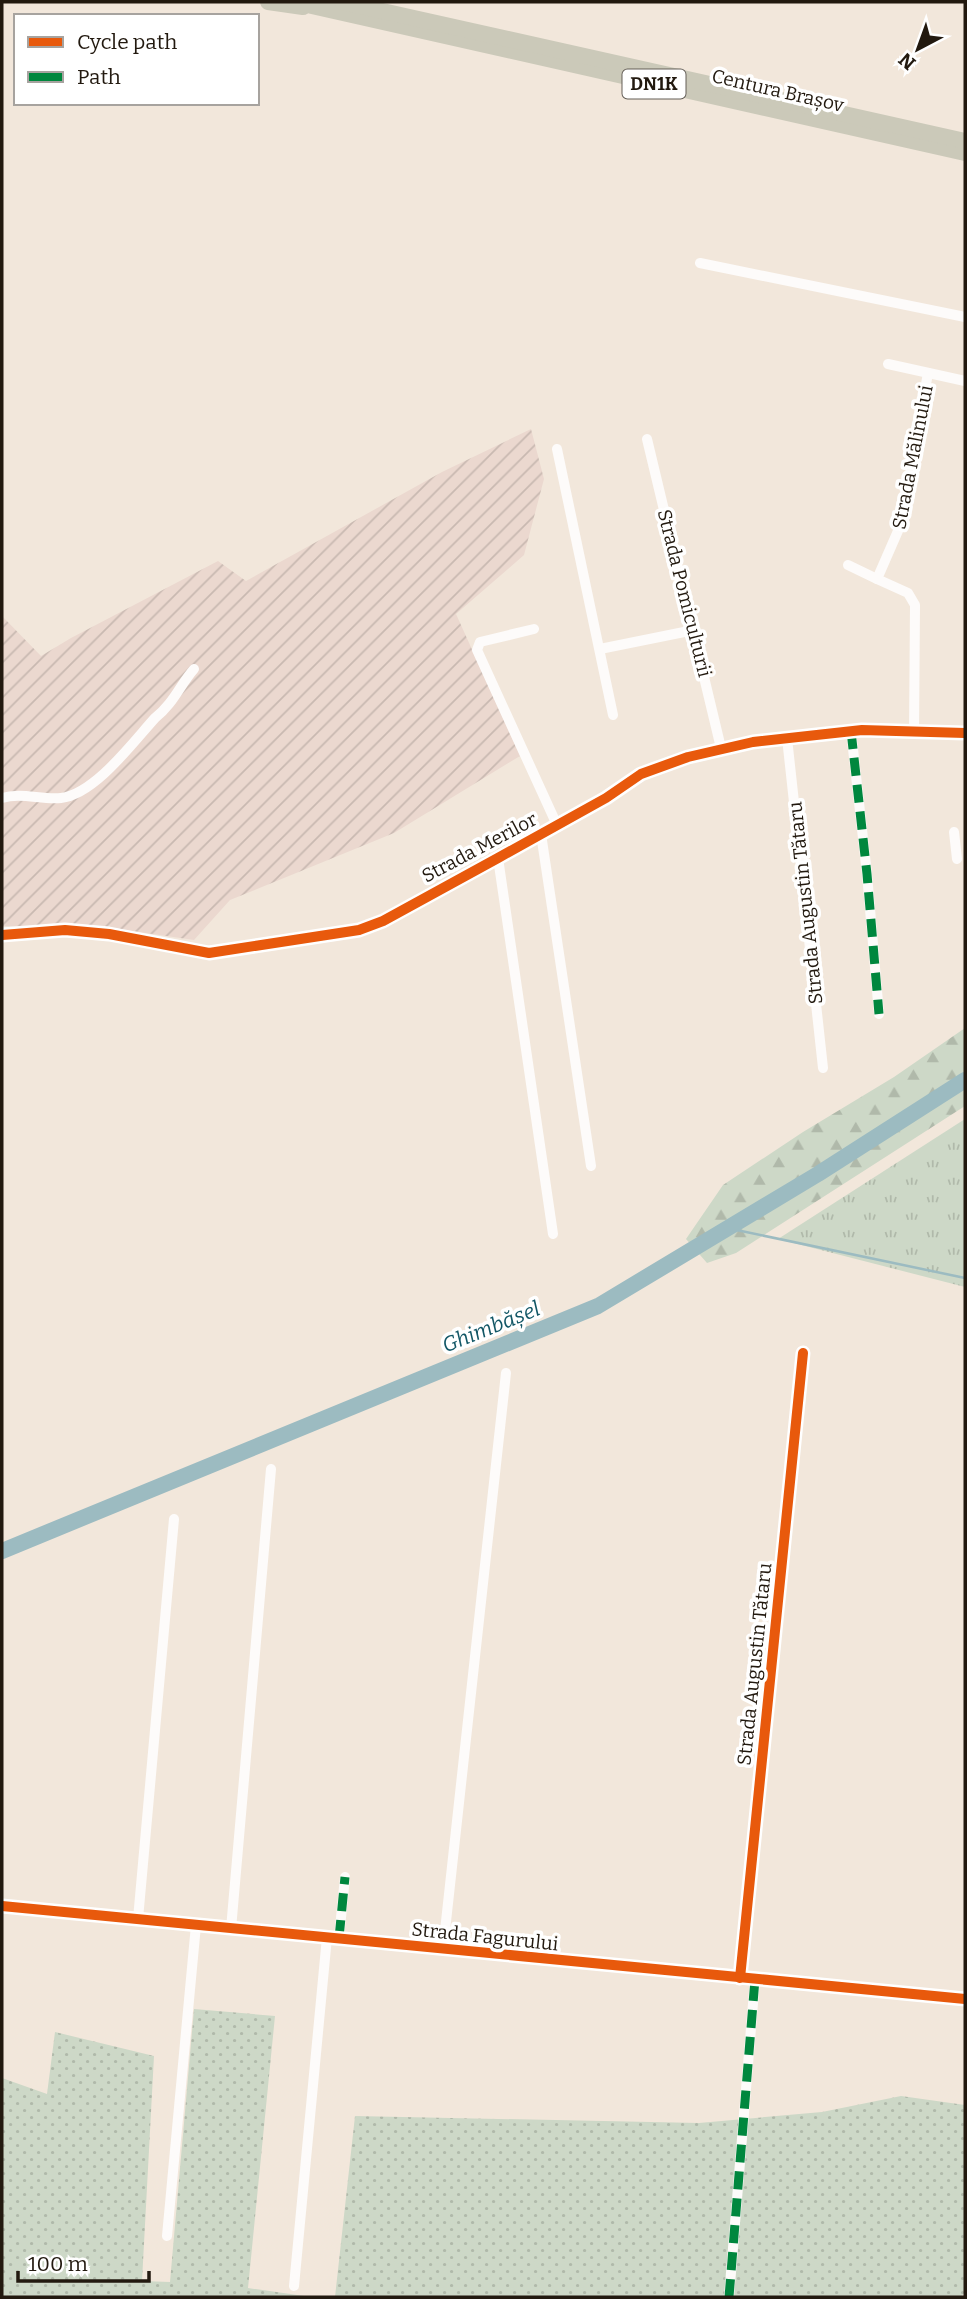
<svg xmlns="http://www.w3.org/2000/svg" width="967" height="2299" viewBox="0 0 967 2299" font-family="Bitter,serif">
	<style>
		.industrial { fill: url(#industrial-furrows) }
		.grass { fill: url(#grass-tufts) }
		.forest { fill: url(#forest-firs) }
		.garden { fill: url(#garden-dots) }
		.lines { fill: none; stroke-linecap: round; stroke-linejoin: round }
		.stream { stroke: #9cbbc1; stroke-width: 2.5 }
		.river { stroke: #9cbbc1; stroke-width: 16 }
		.minor { stroke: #fdfbfa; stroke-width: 10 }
		.highway { stroke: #cbc9b9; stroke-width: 16 }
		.quiet { stroke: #00873e; stroke-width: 9; stroke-dasharray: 18 9; stroke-linecap: butt }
		.cycleway-casing { stroke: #fff; stroke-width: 15 }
		.cycleway { stroke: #e8590c; stroke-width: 10 }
		.labels { text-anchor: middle; stroke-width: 7; stroke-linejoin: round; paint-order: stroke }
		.shield { fill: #fff; stroke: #645e57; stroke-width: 2 }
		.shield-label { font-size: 18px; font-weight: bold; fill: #22190f }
		.street-label { font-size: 19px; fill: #22190f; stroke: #fff }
		.water-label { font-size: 21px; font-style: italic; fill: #115665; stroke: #fff }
	</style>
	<defs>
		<pattern id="industrial-furrows" width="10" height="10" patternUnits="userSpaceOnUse" patternTransform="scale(1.75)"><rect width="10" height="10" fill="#ebd8cf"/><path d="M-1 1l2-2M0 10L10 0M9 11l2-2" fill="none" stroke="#c9b9b1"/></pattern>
		<pattern id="grass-tufts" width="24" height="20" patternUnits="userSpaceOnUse" patternTransform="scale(1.75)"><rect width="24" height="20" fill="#cdd8c7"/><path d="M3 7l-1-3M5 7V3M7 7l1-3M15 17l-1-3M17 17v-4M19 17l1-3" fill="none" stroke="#b0b9aa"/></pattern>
		<pattern id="forest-firs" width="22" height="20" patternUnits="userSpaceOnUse" patternTransform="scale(1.75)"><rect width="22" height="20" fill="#cdd8c7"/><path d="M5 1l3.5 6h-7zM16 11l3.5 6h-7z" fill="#b0b9aa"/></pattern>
		<pattern id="garden-dots" width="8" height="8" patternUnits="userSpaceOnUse" patternTransform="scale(1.75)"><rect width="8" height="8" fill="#cdd8c7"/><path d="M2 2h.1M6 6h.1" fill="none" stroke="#b0b9aa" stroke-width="1.8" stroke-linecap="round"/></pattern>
	</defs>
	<rect width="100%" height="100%" fill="#f2e7db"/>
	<polygon class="industrial" points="531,429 544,479 524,555 456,614 520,756 394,833 230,900 194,940 111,928 2,926 2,616 41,656 71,638 218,561 246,581 442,472"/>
	<polygon class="grass" points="965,1119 965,1287 778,1239"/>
	<polygon class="forest" points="965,1028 965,1106 736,1253 707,1263 686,1239 723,1185 803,1132 894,1077"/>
	<g class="garden">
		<polygon points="194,2009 275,2016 248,2288 311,2297 2,2297 2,2078 47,2094 55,2032 154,2056 142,2281 170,2282"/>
		<polygon points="901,2096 965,2105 965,2292 961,2297 335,2297 355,2116 699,2123 822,2112"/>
	</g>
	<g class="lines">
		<polyline class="stream" points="727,1228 965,1278"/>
		<polyline class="river" points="2,1551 598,1306 818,1174 965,1080"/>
		<g class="minor">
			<polyline points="700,263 965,317"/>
			<polyline points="888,364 965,381"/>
			<polyline points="647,439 721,748"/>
			<polyline points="557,449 613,715"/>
			<polyline points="848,565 877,579"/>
			<polyline points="534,629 480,642 477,650 557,825"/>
			<polyline points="600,649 694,630"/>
			<polyline points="851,731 867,874 879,1014"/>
			<polyline points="914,733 915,605 908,593 877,579 901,524 928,373"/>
			<polyline points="787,738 823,1068"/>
			<path d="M 2,798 C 21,792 41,800 61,798 C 95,794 133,742 155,718 C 173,704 180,685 194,669"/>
			<polyline points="954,832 957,859"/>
			<polyline points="541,834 591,1166"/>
			<polyline points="498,858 553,1234"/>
			<polyline points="2,935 65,930 109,934 209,953 359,930 383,921 498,858 606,798 641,774 688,757 753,742 862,730 965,733"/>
			<polyline points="2,1906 965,1999"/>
			<polyline points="138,1919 174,1519"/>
			<polyline points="231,1929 271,1469"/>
			<polyline points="339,1938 345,1877"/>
			<polyline points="443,1949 506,1373"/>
			<polyline points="740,1978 803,1353"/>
			<polyline points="167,2236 196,1925"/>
			<polyline points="294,2286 327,1937"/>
			<polyline points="729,2297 755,1979"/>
		</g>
		<g class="highway">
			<polyline points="268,2 303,7"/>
			<polyline points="294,2 965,153"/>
			<polyline points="342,2 965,141"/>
		</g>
		<g class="quiet">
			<polyline points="851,731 867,874 879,1014"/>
			<polyline points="339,1938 345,1877"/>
			<polyline points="729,2297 755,1979"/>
		</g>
		<defs>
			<g id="cycleway">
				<polyline points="2,935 65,930 109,934 209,953 359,930 383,921 498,858 606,798 641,774 688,757 753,742 862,730 965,733"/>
				<polyline points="2,1906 965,1999"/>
				<polyline points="740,1978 803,1353"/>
			</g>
		</defs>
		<use href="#cycleway" class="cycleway-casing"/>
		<use href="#cycleway" class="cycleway"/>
	</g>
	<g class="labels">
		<rect class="shield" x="622.5" y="69.5" width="63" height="29" rx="5"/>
		<g class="shield-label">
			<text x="654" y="90">DN1K</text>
		</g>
		<g class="street-label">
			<text transform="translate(778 90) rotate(13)" y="7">Centura Brașov</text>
			<text transform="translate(912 457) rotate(-79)" y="7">Strada Mălinului</text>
			<text transform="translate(685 593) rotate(76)" y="7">Strada Pomiculturii</text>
			<text transform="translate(479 847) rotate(-28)" y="7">Strada Merilor</text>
			<text transform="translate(805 903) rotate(-96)" y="7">Strada Augustin Tătaru</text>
			<text transform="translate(754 1664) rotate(-84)" y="7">Strada Augustin Tătaru</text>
			<text transform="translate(485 1936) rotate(6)" y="7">Strada Fagurului</text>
		</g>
		<g class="water-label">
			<text transform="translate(491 1327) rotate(-22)" y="7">Ghimbășel</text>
		</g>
	</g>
	<rect width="967" height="2299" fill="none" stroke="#22190f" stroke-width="7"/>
	<rect x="14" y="14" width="245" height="91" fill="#ffffff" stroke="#a7a39f" stroke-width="2"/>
	<rect x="28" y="37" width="35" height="10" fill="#e8590c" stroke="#a7a39f" stroke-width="2"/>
	<text x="77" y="49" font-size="21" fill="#22190f">Cycle path</text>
	<rect x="28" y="72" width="35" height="10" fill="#00873e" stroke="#a7a39f" stroke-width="2"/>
	<text x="77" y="84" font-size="21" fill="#22190f">Path</text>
	<g transform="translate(918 49) rotate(221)" stroke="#ffffff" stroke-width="5" paint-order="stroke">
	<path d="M0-5L12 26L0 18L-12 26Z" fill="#22190f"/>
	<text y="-10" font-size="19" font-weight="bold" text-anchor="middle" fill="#22190f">N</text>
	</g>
	<path d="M18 2271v10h131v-10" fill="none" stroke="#22190f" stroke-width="3.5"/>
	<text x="28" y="2271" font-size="21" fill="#22190f" stroke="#ffffff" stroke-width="5" paint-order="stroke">100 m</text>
</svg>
